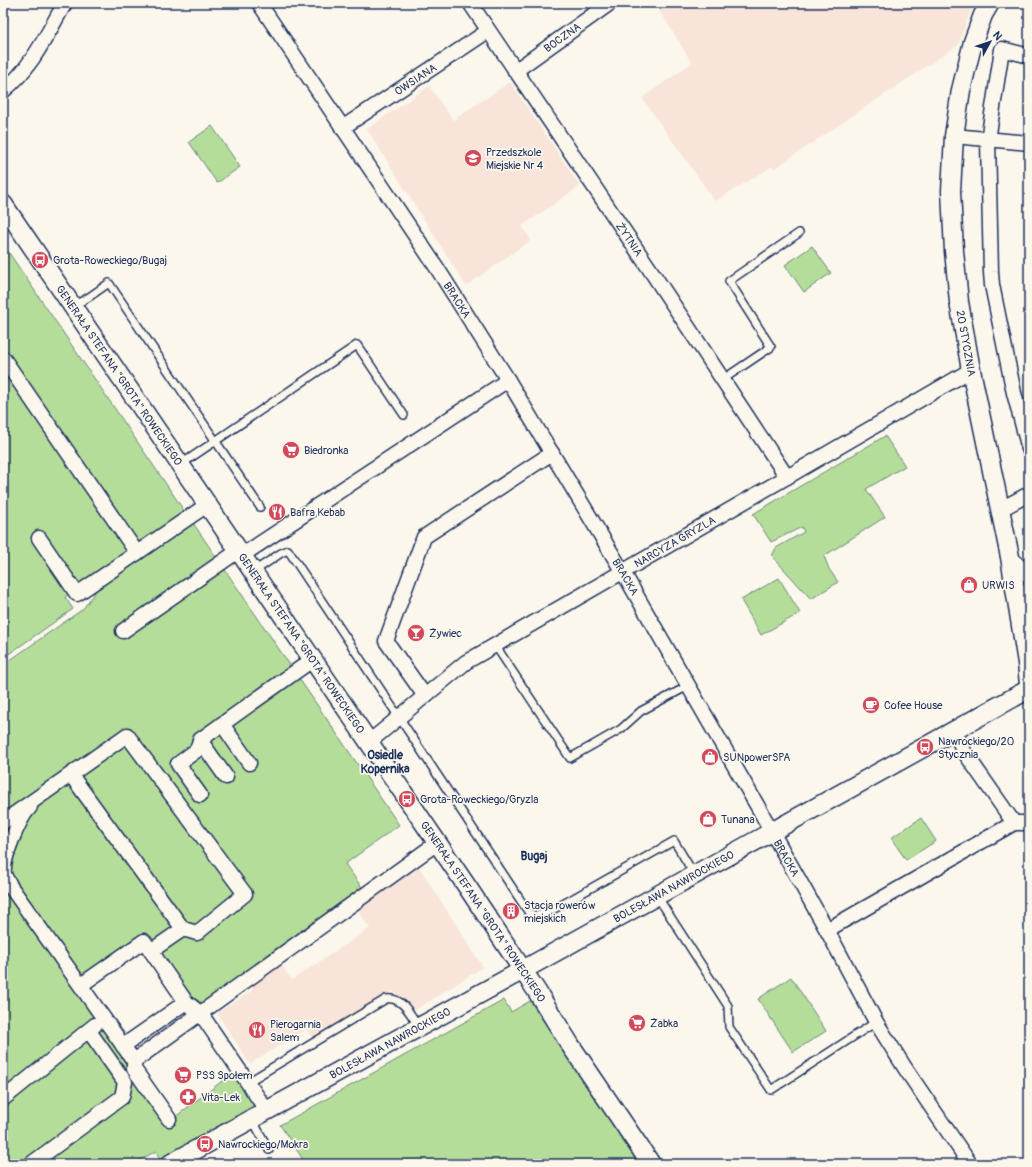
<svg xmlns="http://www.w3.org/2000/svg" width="1032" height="1167" viewBox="0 0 1032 1167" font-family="Pangolin,sans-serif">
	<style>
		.built { fill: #f8e4d9 }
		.green { fill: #b5dd9a; stroke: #68867c }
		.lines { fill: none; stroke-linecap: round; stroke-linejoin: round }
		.service-casing { stroke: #1b2f5e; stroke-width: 10 }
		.minor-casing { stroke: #1b2f5e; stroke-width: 17 }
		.tertiary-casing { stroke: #1b2f5e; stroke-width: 21 }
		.service { stroke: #fbf7ec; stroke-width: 7 }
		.minor { stroke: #fbf7ec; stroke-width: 14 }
		.tertiary { stroke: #fbf7ec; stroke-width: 18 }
		.labels { text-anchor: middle; stroke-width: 3.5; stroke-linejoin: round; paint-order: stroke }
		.street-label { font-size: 11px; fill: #1b2f5e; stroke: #fbf7ec }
		.poi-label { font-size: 11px; fill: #1b2f5e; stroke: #fbf7ec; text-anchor: start }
		.neighbourhood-label { font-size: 12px; font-weight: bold; fill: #1b2f5e; stroke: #fbf7ec }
	</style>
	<rect width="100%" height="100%" fill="#fbf7ec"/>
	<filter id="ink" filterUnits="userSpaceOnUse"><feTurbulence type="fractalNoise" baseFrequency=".025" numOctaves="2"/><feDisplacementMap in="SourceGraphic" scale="8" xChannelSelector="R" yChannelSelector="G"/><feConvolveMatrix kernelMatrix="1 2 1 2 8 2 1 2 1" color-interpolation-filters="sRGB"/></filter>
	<g filter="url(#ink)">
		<g class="built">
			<polygon points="655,3 973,3 958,45 775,168 771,167 715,201 642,98 692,63"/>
			<polygon points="510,82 580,186 522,226 531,240 466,286 367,129 429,86 453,120"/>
			<polygon points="417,864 483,967 412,1012 393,991 315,1043 306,1029 250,1064 217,1013 253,990 250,986 281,965 292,980 370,928 355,906"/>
		</g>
		<g class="green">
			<polygon points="212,126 240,167 217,183 189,142"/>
			<polygon points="3,244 185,512 65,597 73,609 3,658"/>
			<polygon points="812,246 831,273 804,292 785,265"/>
			<polygon points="885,436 905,466 866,489 885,517 824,556 829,569 838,582 811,599 772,556 776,548 804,532 802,527 771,542 753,514"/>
			<polygon points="193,523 399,825 345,864 363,889 202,1003 188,994 143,935 76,984 166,1124 234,1072 254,1100 253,1106 160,1160 156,1151 133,1164 3,1164 3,665 83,609 97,589"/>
			<polygon points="779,578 800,613 761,635 741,600"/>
			<polygon points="921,818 936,841 906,860 891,838"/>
			<polygon points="791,977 826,1031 793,1052 758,999"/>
			<polygon points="504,1000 511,1012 530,1001 640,1164 306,1164 280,1125"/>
		</g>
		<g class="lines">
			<defs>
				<g id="service">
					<polyline points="73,306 89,297 109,283 260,507"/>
					<polyline points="722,380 771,347 729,281 799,233"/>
					<polyline points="180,465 357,345 404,415"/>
					<polyline points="253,572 281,553 288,550 529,913 536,916 547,913 674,841 694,874"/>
					<polyline points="495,645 570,758 621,729 641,711 688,686"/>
					<polyline points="657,896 728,1006 729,1027 771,1090 876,1022"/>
					<path d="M 248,1082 L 386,999 C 402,996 411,1015 419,1027"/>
					<polyline points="252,1119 269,1150"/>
				</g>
				<g id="minor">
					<path id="s1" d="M 259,3 L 437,268 L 508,380 L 627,579 L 758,807 L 827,930 L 876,1022 L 905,1068 L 970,1164"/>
					<path id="s2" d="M 470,3 L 649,268 L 787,477"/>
					<polyline points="1029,56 1002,49 988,140 991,272 992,285 1014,393 1029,449"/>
					<path id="s3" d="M 515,71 L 610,3"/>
					<path d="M 3,91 C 32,68 47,34 65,3"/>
					<path id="s4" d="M 342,128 L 488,31"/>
					<polyline points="954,136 1029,143"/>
					<polyline points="3,358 137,553"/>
					<polyline points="1001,509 1029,494"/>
					<polyline points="39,538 77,594 207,505"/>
					<polyline points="241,556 508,380"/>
					<polyline points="1010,557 1029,576"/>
					<polyline points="123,631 238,551"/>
					<polyline points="425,696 386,641 424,537 552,453"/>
					<polyline points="222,724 249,763"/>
					<polyline points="954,731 965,753 1014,823"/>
					<polyline points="200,740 226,777"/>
					<path id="s5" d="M 368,743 L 466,662 L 787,477 L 971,370"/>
					<polyline points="71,775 183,929"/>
					<polyline points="200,795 178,764 197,750 200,740 312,660"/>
					<polyline points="3,822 127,735 245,894 197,933 183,929 151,951 144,941 81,985"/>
					<polyline points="3,876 134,1061 134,1069 169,1119"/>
					<path d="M 9,883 C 7,881 5,877 4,874 C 2,859 19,818 30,807"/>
					<polyline points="827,930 1014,823 1029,823"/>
					<polyline points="151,951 186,1002 201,1014 267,1111"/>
					<polyline points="123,1046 186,1002"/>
					<polyline points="134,1061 437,843"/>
					<polyline points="3,1099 95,1025"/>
					<polyline points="31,1164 122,1097 125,1082 89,1031"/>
				</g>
				<g id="tertiary">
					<path id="s6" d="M 990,3 L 983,15 L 973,42 L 961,90 L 954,136 L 951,191 L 954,251 L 959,302 L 971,370 L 1010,557 L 1027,663 L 1029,685"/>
					<path id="s7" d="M 3,204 L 466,885 L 536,990 L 571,1046 L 651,1164"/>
					<path id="s8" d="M 170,1164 L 523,970 L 1029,689"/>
				</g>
			</defs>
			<use href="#service" class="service-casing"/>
			<use href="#minor" class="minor-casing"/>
			<use href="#tertiary" class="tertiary-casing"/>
			<use href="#service" class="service"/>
			<use href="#minor" class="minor"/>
			<use href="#tertiary" class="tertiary"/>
		</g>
	</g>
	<defs>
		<symbol id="school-disc" viewBox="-11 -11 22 22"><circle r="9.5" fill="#d1495b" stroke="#fbf7ec"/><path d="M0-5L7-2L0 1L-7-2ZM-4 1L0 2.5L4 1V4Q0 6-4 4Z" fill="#fff"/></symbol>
		<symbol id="bus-disc" viewBox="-11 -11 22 22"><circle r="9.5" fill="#d1495b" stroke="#fbf7ec"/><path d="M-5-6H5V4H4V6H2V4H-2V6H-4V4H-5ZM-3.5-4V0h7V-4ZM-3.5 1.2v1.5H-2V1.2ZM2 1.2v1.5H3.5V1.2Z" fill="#fff"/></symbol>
		<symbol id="supermarket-disc" viewBox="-11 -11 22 22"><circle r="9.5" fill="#d1495b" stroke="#fbf7ec"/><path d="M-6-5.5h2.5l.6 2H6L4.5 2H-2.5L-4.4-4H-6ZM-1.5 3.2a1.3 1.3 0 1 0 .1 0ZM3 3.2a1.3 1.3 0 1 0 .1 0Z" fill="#fff"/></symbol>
		<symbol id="restaurant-disc" viewBox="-11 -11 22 22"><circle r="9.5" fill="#d1495b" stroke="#fbf7ec"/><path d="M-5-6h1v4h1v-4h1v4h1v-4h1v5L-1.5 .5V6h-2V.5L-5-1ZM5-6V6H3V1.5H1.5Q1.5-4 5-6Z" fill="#fff"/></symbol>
		<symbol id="shop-disc" viewBox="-11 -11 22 22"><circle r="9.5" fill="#d1495b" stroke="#fbf7ec"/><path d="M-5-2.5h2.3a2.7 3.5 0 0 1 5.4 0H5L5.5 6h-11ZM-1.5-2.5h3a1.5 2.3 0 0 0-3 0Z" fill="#fff"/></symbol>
		<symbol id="bar-disc" viewBox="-11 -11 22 22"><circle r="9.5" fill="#d1495b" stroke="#fbf7ec"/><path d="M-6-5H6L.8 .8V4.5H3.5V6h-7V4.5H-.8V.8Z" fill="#fff"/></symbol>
		<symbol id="cafe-disc" viewBox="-11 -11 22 22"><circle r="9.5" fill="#d1495b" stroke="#fbf7ec"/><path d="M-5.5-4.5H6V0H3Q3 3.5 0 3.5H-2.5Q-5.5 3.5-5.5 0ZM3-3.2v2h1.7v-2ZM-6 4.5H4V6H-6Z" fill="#fff"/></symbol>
		<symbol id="building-disc" viewBox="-11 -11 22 22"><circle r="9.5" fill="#d1495b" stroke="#fbf7ec"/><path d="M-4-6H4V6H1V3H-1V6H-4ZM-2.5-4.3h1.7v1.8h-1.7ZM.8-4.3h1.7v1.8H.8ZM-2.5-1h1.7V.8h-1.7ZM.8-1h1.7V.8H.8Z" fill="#fff"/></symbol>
		<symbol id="pharmacy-disc" viewBox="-11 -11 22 22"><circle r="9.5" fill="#d1495b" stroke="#fbf7ec"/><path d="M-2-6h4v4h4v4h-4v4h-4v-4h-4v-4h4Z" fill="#fff"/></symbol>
	</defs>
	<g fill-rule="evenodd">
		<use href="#school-disc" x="463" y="148" width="20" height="20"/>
		<use href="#bus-disc" x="30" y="250" width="20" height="20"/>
		<use href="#supermarket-disc" x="281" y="440" width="20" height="20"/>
		<use href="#restaurant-disc" x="267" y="502" width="20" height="20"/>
		<use href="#shop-disc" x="959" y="575" width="20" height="20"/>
		<use href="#bar-disc" x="406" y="623" width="20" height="20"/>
		<use href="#cafe-disc" x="861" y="695" width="20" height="20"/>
		<use href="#bus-disc" x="915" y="737" width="20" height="20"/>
		<use href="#shop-disc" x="700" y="747" width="20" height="20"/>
		<use href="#bus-disc" x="397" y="789" width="20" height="20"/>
		<use href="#shop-disc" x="698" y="809" width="20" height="20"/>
		<use href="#building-disc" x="501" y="901" width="20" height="20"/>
		<use href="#supermarket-disc" x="627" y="1013" width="20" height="20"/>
		<use href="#restaurant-disc" x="247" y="1020" width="20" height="20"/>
		<use href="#supermarket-disc" x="173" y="1065" width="20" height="20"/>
		<use href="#pharmacy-disc" x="178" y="1087" width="20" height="20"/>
		<use href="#bus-disc" x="195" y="1134" width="20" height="20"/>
	</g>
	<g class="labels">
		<g class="street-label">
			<text dy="4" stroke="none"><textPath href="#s3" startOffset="58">BOCZNA</textPath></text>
			<text dy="4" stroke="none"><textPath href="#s4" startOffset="88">OWSIANA</textPath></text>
			<text dy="4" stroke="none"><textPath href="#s2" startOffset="285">ŻYTNIA</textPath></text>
			<text dy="4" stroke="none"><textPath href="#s1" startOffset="357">BRACKA</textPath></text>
			<text dy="4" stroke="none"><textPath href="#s6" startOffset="347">20 STYCZNIA</textPath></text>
			<text dy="4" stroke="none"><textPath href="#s7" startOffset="207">GENERAŁA STEFANA "GROTA" ROWECKIEGO</textPath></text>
			<text dy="4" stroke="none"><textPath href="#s5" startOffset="368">NARCYZA GRYZLA</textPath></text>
			<text dy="4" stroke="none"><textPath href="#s1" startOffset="681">BRACKA</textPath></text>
			<text dy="4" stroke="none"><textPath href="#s7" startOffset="531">GENERAŁA STEFANA "GROTA" ROWECKIEGO</textPath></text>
			<text dy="4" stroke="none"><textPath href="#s1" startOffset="1005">BRACKA</textPath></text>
			<text dy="4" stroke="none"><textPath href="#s8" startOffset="575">BOLESŁAWA NAWROCKIEGO</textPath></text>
			<text dy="4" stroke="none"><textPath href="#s7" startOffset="855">GENERAŁA STEFANA "GROTA" ROWECKIEGO</textPath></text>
			<text dy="4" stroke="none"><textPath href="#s8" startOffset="251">BOLESŁAWA NAWROCKIEGO</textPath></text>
		</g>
		<g class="poi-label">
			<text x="486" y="156">Przedszkole<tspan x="486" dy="13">Miejskie Nr 4</tspan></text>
			<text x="53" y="264">Grota-Roweckiego/Bugaj</text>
			<text x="304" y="454">Biedronka</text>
			<text x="290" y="516">Bafra Kebab</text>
			<text x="982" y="589">URWIS</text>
			<text x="429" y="637">Żywiec</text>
			<text x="884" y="709">Cofee House</text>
			<text x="938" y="745">Nawrockiego/20<tspan x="938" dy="13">Stycznia</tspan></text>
			<text x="723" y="761">SUNpowerSPA</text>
			<text x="420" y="803">Grota-Roweckiego/Gryzla</text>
			<text x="721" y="823">Tunana</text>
			<text x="524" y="909">Stacja rowerów<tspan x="524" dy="13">miejskich</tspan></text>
			<text x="650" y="1027">Żabka</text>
			<text x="270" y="1028">Pierogarnia<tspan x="270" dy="13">Salem</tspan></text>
			<text x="196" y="1079">PSS Społem</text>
			<text x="201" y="1101">Vita-Lek</text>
			<text x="218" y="1148">Nawrockiego/Mokra</text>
		</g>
		<g class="neighbourhood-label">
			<text x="385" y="759">Osiedle<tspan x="385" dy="14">Kopernika</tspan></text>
			<text x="534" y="860">Bugaj</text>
		</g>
	</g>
	<rect width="1032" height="1167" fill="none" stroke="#fbf7ec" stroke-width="16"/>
	<rect x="8" y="8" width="1016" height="1151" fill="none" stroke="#1b2f5e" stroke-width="1.5" filter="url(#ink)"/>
	<g transform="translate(990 42) rotate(50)" stroke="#fbf7ec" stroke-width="3" paint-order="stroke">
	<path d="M0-3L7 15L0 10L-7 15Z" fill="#1b2f5e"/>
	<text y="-6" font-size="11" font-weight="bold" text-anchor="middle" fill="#1b2f5e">N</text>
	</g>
</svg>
